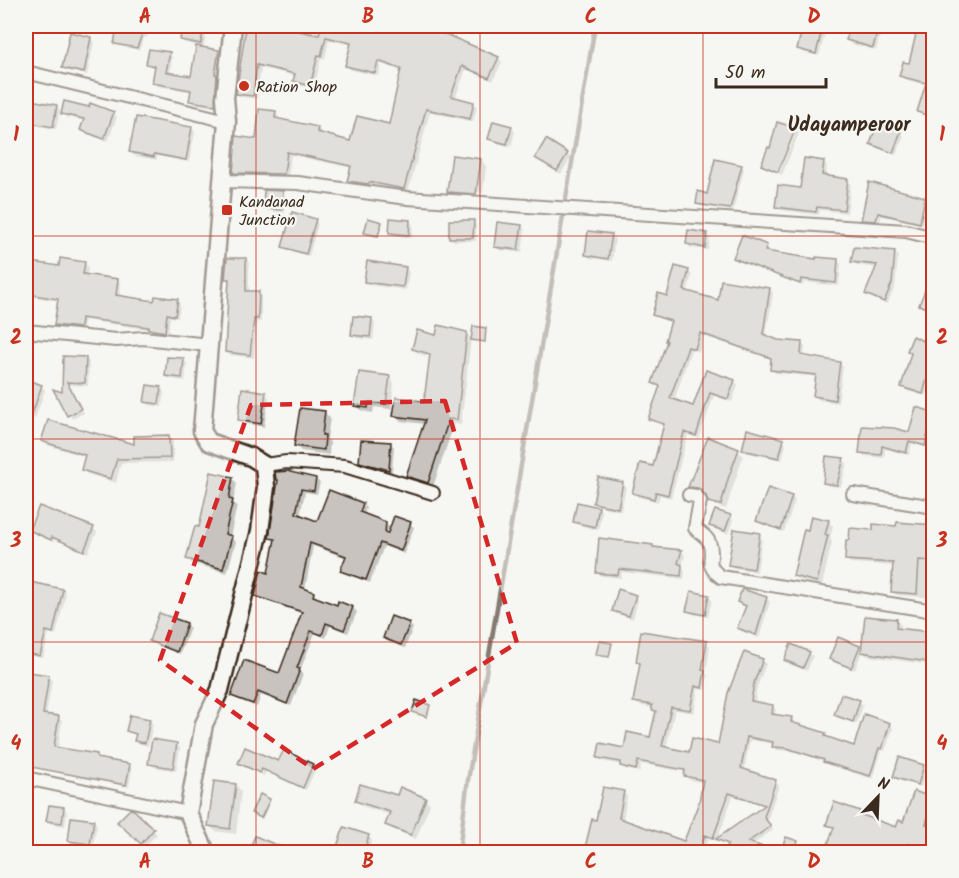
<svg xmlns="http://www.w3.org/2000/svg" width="959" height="878" viewBox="0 0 959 878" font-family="Kalam,sans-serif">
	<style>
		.shadow { fill: #0003 }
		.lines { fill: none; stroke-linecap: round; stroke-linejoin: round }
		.stream { stroke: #857a71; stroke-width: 4.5 }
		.building { fill: #c8c3be; stroke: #3b2a1e; stroke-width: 1.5 }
		.street-casing { stroke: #3b2a1e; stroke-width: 16 }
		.secondary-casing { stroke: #3b2a1e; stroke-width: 21 }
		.street { stroke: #f6f6f2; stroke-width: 12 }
		.secondary { stroke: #f6f6f2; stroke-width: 16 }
		.marked { fill: none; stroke: #d62828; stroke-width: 4.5; stroke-dasharray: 12 8; stroke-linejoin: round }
		.grid { fill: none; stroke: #c8321e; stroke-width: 1.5; stroke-opacity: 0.55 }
		.poi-dot { fill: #c8321e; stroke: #f6f6f2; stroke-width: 2 }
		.labels { text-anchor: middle; stroke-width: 4.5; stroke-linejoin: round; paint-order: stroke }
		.poi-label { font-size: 16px; fill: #3b2a1e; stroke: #f6f6f2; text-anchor: start }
		.quarter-label { font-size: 20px; font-weight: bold; fill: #3b2a1e; stroke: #f6f6f2 }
		.neatline { fill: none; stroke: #c8321e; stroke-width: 2 }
		.grid-label { font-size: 20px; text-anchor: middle; font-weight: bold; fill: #c8321e }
	</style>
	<rect width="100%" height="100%" fill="#f6f6f2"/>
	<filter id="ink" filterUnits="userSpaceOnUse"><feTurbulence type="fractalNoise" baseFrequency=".0167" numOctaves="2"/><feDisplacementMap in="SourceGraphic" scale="12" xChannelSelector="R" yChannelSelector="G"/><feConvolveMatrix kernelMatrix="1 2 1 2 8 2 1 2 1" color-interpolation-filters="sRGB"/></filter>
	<g filter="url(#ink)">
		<g class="shadow">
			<polygon points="122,26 149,26 147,38 144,37 139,50 119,46 116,44"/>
			<polygon points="248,26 429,26 427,32 498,58 502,62 493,81 466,69 455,99 473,103 477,107 473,122 430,112 408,192 372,185 372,187 352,185 349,181 352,168 291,155 288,178 239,176 235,172 275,113 279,117 278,120 318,128 321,132 321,135 352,142 391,126 402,71 381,64 379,76 351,70 347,66 352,45 329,40 325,59 321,58 314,89 299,85 295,81 296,76 261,68 257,99 242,97 238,93"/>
			<polygon points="805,26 827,26 819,56 802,52 799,49"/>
			<polygon points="851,26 883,26 876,50 851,44 847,40"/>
			<polygon points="916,26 934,26 934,39 932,39 922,84 904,79 901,76 910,65 918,34 915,31"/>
			<polygon points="202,32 206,36 203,49 218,51 222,55 218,78 220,80 218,108 194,104 191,100 192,92 157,86 154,83 156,68 151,67 148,63 169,54 172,57 170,74 192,78 198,46 185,43 182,40"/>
			<polygon points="91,38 94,42 87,75 68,71 64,68"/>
			<polygon points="927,86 934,88 934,118 922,115 918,111"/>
			<polygon points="26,99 56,106 60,110 56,129 26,124"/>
			<polygon points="63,113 113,113 117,117 108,141 86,133 82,130 85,121 66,117"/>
			<polygon points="191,128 195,132 189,162 157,156 157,160 134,156 131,152"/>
			<polygon points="511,128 515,131 511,147 493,142 490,139"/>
			<polygon points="797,130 799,133 782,175 779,174"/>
			<polygon points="900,132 904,136 896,155 875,147 872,144"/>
			<polygon points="567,154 571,157 561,174 537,158"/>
			<polygon points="481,160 486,166 483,193 453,191 453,194 482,196 482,199 455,198 449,192"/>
			<polygon points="824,162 827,166 826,177 847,180 851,184 847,213 820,210 819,215 780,210 777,207 801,190"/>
			<polygon points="741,166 744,169 733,211 700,206 697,203"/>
			<polygon points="870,184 925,199 928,202 923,225 881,216 880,224 866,223 862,219"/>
			<polygon points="282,192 285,196 285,213 268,211 265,208"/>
			<polygon points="315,220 318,224 309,256 287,250 284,246"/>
			<polygon points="410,222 413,225 412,238 394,236 390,232"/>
			<polygon points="473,222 476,225 476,241 454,241 450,237"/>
			<polygon points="521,226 525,230 522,253 499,250 496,246"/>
			<polygon points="611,235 615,239 612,261 590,258 586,255"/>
			<polygon points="707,235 710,238 708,250 691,248 687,244"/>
			<polygon points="742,237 767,247 770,250 769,253 818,261 837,260 841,264 839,286 804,282 803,286 738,261 735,258"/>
			<polygon points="894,252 898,256 895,287 887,304 867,293 878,268 856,265 853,261"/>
			<polygon points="246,260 249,263 249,293 258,293 261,296 261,322 257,322 254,358 230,355 227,352 230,282 226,279"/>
			<polygon points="84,263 88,267 87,276 117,280 121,284 119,297 155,303 177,301 180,304 178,318 170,317 168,334 153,332 151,330 84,320 83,331 59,328 56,324 59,301 33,297 29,293 60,268"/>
			<polygon points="405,268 409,272 406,290 369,285 365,281"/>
			<polygon points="688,271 692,275 687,292 719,301 769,289 773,293 766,337 778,341 802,344 805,347 804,357 840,363 843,367 838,403 819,400 815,396 818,377 775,373 772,369 773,360 703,336 699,352 691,350 674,401 694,408 707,372 734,381 738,385 732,402 714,396 699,438 688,434 671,498 660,495 658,502 638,497 634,493 654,468 665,426 654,422 650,418 661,388 654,383 668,342 672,323 658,318 654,315"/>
			<polygon points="927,290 934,292 934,312 920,305"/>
			<polygon points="372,320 375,323 373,340 356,338 352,334"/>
			<polygon points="466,333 471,338 461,425 454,424 433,487 413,481 408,476 425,424 400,421 395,416 426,403 431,357 419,354 414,349 437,337"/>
			<polygon points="914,338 934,347 934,388 929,387 926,396 907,391 903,387 912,354 908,351"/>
			<polygon points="64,358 86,359 89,362 88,386 69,385 84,413 72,419 56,391 63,394"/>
			<polygon points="183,360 187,363 185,381 170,379 167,376"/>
			<polygon points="389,377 394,383 391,409 374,407 373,413 362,411 356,405"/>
			<polygon points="26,381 41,386 45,390 35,419 26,415"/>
			<polygon points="161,388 164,392 162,407 149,405 146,401"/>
			<polygon points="265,394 269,397 264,427 243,423 239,420"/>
			<polygon points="917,409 934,413 934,432 929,448 912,443 909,455 885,449 884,458 864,456 861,452 910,433"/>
			<polygon points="324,412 330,418 327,439 330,442 329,455 301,451 296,446"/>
			<polygon points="168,436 173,441 173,462 121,463 116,483 87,474 83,470 86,457 47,445 43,441 136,446"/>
			<polygon points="783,441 786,444 782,460 747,453 743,450"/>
			<polygon points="390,443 394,447 392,472 365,465 361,461"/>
			<polygon points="738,451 743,456 726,509 715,506 704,493 695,491 690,487"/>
			<polygon points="843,460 847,463 841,487 828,486 824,483"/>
			<polygon points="232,478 237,483 233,502 237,506 230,537 236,542 227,573 192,563 187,559 200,529"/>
			<polygon points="316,479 320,483 317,494 305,492 300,516 318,523 330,492 363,504 366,508 364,515 385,523 391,529 410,524 414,527 404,554 384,546 370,583 346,574 342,571 346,558 313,546 305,590 313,593 317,597 316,599 338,607 353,608 357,612 348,633 330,626 326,638 315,633 300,671 303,674 291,706 261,695 257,707 236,699 233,695 280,675 303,614 260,599 256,595 270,575 275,541 271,537 280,482"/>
			<polygon points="622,483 626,487 621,511 598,506 595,502"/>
			<polygon points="792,497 795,501 784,532 762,524 758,521"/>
			<polygon points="598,508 602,512 598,530 578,525 575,522"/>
			<polygon points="730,516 733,520 728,534 715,529 711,525"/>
			<polygon points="828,521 833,526 830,539 832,542 822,586 799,580 794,575 809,532"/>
			<polygon points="898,523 934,527 934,602 933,598 896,595 892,591 894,566 850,563 846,559 874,532 898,527"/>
			<polygon points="93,528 97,532 88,553 55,539 54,542 34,534 31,530"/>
			<polygon points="759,535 762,538 757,572 733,568 730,565"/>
			<polygon points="655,549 681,552 685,555 682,567 685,570 684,579 622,572 621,578 601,576 597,572"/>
			<polygon points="26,583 63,591 66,594 56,635 49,633 43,658 26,654 26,627 31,606 26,604"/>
			<polygon points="743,591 767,599 770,602 759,638 743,632 739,628 747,607 739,602"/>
			<polygon points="635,596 638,600 633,619 617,614 613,610"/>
			<polygon points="708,596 712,600 708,617 692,614 688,610"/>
			<polygon points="896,621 901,625 900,630 934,632 932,665 867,656 862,651 855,670 834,662 831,659 859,647 863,651"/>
			<polygon points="409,624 413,628 405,648 388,642 385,638"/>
			<polygon points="186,625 190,628 180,654 154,644 150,641"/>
			<polygon points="707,643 710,646 706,673 708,676 705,690 698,689 694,713 675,710 666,748 690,753 719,746 745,654 763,661 766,664 757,687 755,703 773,706 776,710 775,716 791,718 795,722 795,724 826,735 829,738 855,747 889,724 893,728 885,751 882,750 873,779 829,765 824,761 791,751 777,750 774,744 750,740 744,771 775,781 779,785 767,821 773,830 752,845 764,852 727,852 729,845 718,839 766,806 733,796 717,841 709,838 703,852 580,852 581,847 587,848 598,822 605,788 624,793 627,796 623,821 685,842 700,802 704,783 689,780 686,776 686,772 641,764 640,772 625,769 622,765 602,761 599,757 651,738 657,713 653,708 638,705 635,702 641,665 637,661"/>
			<polygon points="809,653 813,656 807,671 789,664 785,660"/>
			<polygon points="29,673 48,676 52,680 46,716 59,718 62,721 58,749 97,756 100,759 129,765 132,769 129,787 26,766 28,738 26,737 26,699"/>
			<polygon points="859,702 863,705 857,724 839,718 836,715"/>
			<polygon points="149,720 153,724 148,746 140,744 136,740 137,736 128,731"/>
			<polygon points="176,744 180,748 176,771 154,767 150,764"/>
			<polygon points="240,763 312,765 316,769 306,790 266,771 264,776"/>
			<polygon points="923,767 926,770 921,787 898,780 894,777"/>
			<polygon points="236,785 241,791 236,834 215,831 209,826"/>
			<polygon points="914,793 934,800 934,815 929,827 934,828 934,852 910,846 908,852 827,852 835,829 828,825 859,812 863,816 897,829 904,824"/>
			<polygon points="398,797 425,799 430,804 416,839 392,829 387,824 390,815 362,806 357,800"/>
			<polygon points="269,800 271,801 263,818 254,814"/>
			<polygon points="64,808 67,812 65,826 51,824 48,820"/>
			<polygon points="133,811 157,834 145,846 119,822"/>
			<polygon points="93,821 97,825 93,847 73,844 69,840"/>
			<polygon points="368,836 372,840 368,852 342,851"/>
			<polygon points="256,838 289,852 250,852"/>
			<polygon points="26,845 36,846 40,852 26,852"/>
		</g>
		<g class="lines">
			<polyline class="stream" points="459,852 467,786 595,26"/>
		</g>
		<g class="building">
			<polygon points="120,26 145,26 137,48 114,44 116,32 119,32"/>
			<polygon points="246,26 275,26 319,35 321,26 411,26 445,34 499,57 489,78 462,66 451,96 474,102 470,119 426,109 404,189 369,182 368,184 347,181 351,166 287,152 284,174 233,173 236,136 256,139 259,109 276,111 275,118 318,127 317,132 350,141 357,116 389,124 401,69 378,61 375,73 345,66 351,43 326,37 321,56 318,55 310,86 293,81 295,74 257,65 253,96 236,94"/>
			<polygon points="803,26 823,26 816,54 797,49"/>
			<polygon points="850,26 869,26 878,28 873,48 846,40"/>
			<polygon points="918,26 933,26 933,117 917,112 926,83 899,76 903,62 909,63"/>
			<polygon points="182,27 203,31 201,44 180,40"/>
			<polygon points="70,32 91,37 84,73 62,68"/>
			<polygon points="196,46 219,50 215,74 217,75 215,105 189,101 191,90 152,83 155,66 146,64 149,49 170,52 166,72 191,76"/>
			<polygon points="26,99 57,105 53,127 26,122"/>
			<polygon points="64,101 89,107 90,103 114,112 104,139 80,130 84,119 61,114"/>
			<polygon points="136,117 192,127 186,160 154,154 154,157 129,152"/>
			<polygon points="493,121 512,126 507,144 488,139"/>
			<polygon points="777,122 796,128 778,172 761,165 768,147 770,148"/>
			<polygon points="878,122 901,131 893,153 870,144"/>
			<polygon points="546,139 568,153 557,171 535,158"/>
			<polygon points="452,155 481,159 476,194 447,192"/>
			<polygon points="804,158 824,161 822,175 848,179 844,210 817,207 816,212 775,207 778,185 800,188"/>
			<polygon points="715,159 742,165 730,209 696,204 698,191 707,194"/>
			<polygon points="869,182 925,197 920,223 878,213 876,221 861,220"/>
			<polygon points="264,190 283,191 282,210 263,208"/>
			<polygon points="292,212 316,219 306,254 282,247"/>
			<polygon points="368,218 382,222 378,236 364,233"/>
			<polygon points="390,218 410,220 409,235 389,233"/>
			<polygon points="449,220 474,220 473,238 449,238"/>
			<polygon points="497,222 522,225 518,250 494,247"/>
			<polygon points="688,230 707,233 705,248 686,244"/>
			<polygon points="588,231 612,234 608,259 585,255"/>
			<polygon points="742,235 767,245 765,251 816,259 816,257 838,259 836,283 801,279 800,284 733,258"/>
			<polygon points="854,247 895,251 892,283 884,302 865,294 877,265 851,262"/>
			<polygon points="60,258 85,262 83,274 118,279 116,295 154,301 155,296 178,299 175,316 167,314 165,332 148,329 149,327 81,318 80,328 54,325 58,299 28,294 32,262 59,266"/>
			<polygon points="227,258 246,258 246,291 259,291 258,319 254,319 250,355 225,352 229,279 225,279"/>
			<polygon points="367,261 406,267 403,287 364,282"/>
			<polygon points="675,266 689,270 684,290 718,300 721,280 770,288 763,334 778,340 802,342 801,355 840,362 835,400 813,396 816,375 770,370 771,358 700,333 695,349 688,347 670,398 693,406 706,370 735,380 728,399 710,393 696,436 684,432 668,495 656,492 654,499 632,493 640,463 653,466 664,424 648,419 660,386 652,383 667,341 665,341 671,321 652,315 658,293 667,296"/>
			<polygon points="933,270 933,311 919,305"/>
			<polygon points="353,316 372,318 370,337 351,335"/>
			<polygon points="438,325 467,332 457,420 449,419 428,483 406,476 425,420 393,416 396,397 424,401 430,354 412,349 417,330 436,335"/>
			<polygon points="473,326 486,328 485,342 471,340"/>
			<polygon points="913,336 933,346 933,364 931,363 923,394 901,387 911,353 907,351"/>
			<polygon points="63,356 86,357 85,383 67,382 81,409 67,416 53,389 62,392"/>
			<polygon points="167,357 184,358 182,378 165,376"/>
			<polygon points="359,372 390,376 386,404 369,402 368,408 354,406"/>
			<polygon points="26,379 42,385 28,426 26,426"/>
			<polygon points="147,385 161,387 159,404 144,402"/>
			<polygon points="242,388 266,392 261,424 238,420"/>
			<polygon points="916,407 933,412 925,446 909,441 906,453 882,446 881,455 859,453 862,426 894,428 909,432"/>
			<polygon points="300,408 325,411 322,435 325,435 324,450 294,446"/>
			<polygon points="48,420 134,444 134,436 169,435 170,458 117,459 111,479 81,470 85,455 41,441"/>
			<polygon points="747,429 784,439 779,458 742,450"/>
			<polygon points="708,437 739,449 728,479 721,505 708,502 706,496 698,488 688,487"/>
			<polygon points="361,440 391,442 389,470 359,462"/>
			<polygon points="826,456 844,458 837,485 823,483"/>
			<polygon points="290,471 290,472 316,478 314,491 301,489 296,513 317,521 329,490 363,503 360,512 386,522 385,533 388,533 394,516 411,522 401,551 380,543 366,580 340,571 346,556 310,543 301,587 314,592 313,596 337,605 338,601 353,607 344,630 326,623 322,635 311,631 297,668 300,669 287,704 258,692 253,704 231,696 244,660 279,673 302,612 255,596 261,570 268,573 275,539 269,538 278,480 276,480 275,472"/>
			<polygon points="211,472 233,477 229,499 233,500 225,534 232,536 223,569 186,559 195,526 199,527"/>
			<polygon points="598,477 623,482 618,508 593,503"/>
			<polygon points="768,488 792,496 781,530 756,521"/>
			<polygon points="577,502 599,507 595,527 573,522"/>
			<polygon points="39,506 94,527 84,551 52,537 51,540 29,530"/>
			<polygon points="715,510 731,515 725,531 709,526"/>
			<polygon points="811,516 829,520 825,535 828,535 817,582 793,576 804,529 808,530"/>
			<polygon points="897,522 933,525 932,561 919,560 917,594 891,592 893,563 845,560 846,540 849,540 850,528 873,530 873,524 896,526"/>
			<polygon points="734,529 760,533 754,569 728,565"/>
			<polygon points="599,538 653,545 653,547 682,550 678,563 682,565 681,576 619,569 618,575 596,573"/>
			<polygon points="26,581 63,589 53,633 46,631 40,656 26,653 26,620 30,604 26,603"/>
			<polygon points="618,589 636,595 629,616 612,611"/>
			<polygon points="742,589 767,597 756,635 737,628 746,606 737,602"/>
			<polygon points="691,591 709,595 705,615 686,611"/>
			<polygon points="159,613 187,623 177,652 149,641"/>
			<polygon points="391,616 410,623 401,645 383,638"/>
			<polygon points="865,616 897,619 896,628 932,632 928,662 861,652"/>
			<polygon points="641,631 707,641 702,670 705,671 702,688 695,686 690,710 671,707 662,746 689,752 692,738 718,744 728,693 744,652 763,659 754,683 751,701 773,705 772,714 792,717 791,722 826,733 825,736 854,746 864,714 890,723 882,749 879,748 870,776 823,762 824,760 787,748 772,747 773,742 747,737 741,768 776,780 764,817 771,826 748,842 773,850 773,852 725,852 728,844 716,839 765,805 729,793 713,838 705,835 701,847 713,852 584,852 592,819 596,820 603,787 624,791 619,818 684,841 699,802 703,780 684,776 685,770 638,761 636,770 620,766 621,762 597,758 600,743 624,748 627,732 650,737 656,711 652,710 652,705 633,702 640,663 636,662"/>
			<polygon points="838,637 860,646 851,668 829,659"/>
			<polygon points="599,641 612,643 609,657 596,655"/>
			<polygon points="791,644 810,652 803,668 784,660"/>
			<polygon points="28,672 49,675 43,714 59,716 54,747 97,754 97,758 130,764 126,785 26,766 26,689"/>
			<polygon points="841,694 860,700 853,722 834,715"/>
			<polygon points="416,700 430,705 427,717 412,712"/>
			<polygon points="130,715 150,719 145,743 134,741 136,734 126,731"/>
			<polygon points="152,739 177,743 173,768 148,764"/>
			<polygon points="245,747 278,761 284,750 313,764 303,788 262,769 260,773 238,763"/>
			<polygon points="899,757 924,765 918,785 893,777"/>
			<polygon points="214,781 236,784 230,829 208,826"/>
			<polygon points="360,784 397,795 400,787 426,798 411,835 385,825 390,812 355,801"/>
			<polygon points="914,791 933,798 926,824 933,827 933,851 907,844 904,852 825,852 834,827 826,825 834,802 860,811 859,814 896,827 899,820 903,822"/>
			<polygon points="260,794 270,799 261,818 251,813"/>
			<polygon points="49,805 64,807 62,823 46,821"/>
			<polygon points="130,809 134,810 154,829 141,844 117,822"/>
			<polygon points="71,817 94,820 90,844 68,841"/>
			<polygon points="344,827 369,835 364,852 335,852"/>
			<polygon points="255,836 293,852 248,852"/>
			<polygon points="786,837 798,841 795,852 782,848"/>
		</g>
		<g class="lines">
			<defs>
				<g id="street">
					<polyline points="26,72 227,121"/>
					<polyline points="222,181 298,183 407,198 906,231 934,238"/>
					<polyline points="26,331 116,340 143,338 209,345"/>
					<polyline points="264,465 287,462 345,466 433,493"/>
					<polyline points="853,494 934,507"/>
					<path d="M 689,495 L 696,496 L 700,501 L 695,528 C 699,533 707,536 709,542 C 716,558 702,563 721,577 L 934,611"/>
					<polyline points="26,778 188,813"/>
				</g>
				<polyline id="secondary" points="206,852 188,813 204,724 220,690 260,531 266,487 264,465 251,457 209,442 202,431 227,121 225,98 233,26"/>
			</defs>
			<use href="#street" class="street-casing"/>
			<use href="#secondary" class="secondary-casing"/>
			<use href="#street" class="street"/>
			<use href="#secondary" class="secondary"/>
		</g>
	</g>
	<path d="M0 0H959V878H0ZM 445,401 L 517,643 L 313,769 L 160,660 L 251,405 Z" fill="#f6f6f2" fill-opacity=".55" fill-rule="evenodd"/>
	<path class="marked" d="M 445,401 L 517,643 L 313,769 L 160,660 L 251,405 Z"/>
	<path class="grid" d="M 256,26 L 256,852M 480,26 L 480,852M 703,26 L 703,852M 26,236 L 934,236M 26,439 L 934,439M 26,642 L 934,642"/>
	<g class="poi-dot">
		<circle cx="244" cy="86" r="6"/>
		<rect x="221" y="204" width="12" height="12" rx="3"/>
	</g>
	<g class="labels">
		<g class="poi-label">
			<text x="256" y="92">Ration Shop</text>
			<text x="239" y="207">Kandanad<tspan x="239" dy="18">Junction</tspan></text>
		</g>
		<g class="quarter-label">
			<text x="849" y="131">Udayamperoor</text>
		</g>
	</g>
	<rect width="959" height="878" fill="none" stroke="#f6f6f2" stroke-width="66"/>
	<g transform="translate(878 797) rotate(23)" stroke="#f6f6f2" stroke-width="4.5" paint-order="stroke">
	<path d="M0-4.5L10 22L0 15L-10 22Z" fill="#3b2a1e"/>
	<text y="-9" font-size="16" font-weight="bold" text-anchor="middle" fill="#3b2a1e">N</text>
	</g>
	<path d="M716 78v9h110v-9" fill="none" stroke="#3b2a1e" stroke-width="3"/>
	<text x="725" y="78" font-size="18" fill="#3b2a1e" stroke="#f6f6f2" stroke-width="4.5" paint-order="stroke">50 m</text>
	<rect x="33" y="33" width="893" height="812" class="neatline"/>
	<g class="grid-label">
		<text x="145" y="23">A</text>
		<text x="368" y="23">B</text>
		<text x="591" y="23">C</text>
		<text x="814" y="23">D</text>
		<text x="16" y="141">1</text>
		<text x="942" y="141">1</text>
		<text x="16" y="344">2</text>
		<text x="942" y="344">2</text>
		<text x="16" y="547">3</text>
		<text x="942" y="547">3</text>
		<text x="16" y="750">4</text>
		<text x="942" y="750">4</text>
		<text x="145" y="868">A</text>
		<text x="368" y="868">B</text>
		<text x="591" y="868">C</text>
		<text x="814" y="868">D</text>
	</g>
</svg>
